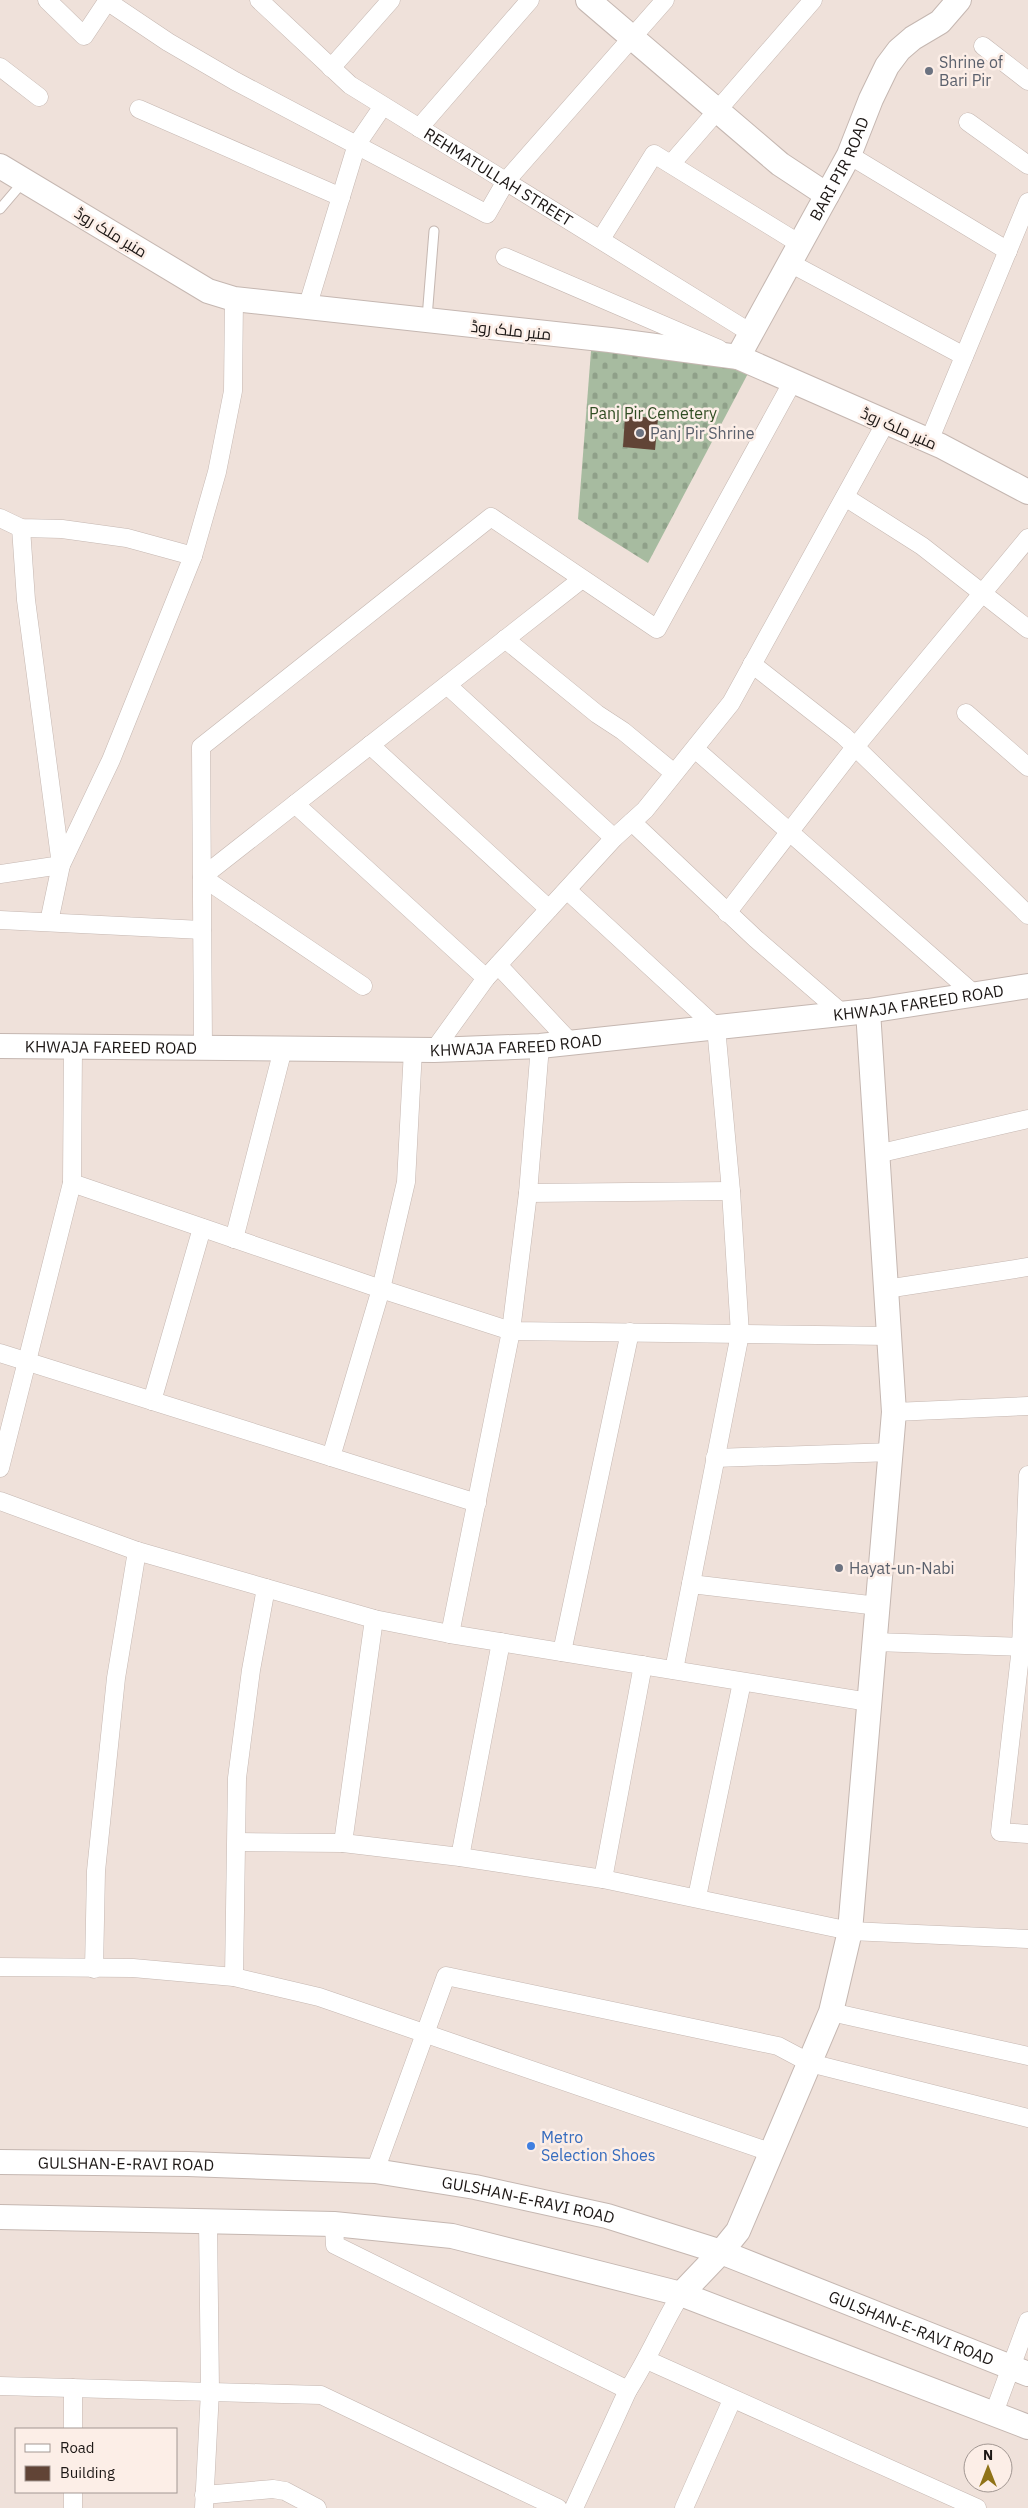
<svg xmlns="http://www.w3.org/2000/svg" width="1028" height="2508" viewBox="0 0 1028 2508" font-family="'IBM Plex Sans',Cairo,sans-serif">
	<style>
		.cemetery { fill: url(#cemetery-stones) }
		.building { fill: #614436 }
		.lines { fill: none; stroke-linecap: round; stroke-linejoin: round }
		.lane-casing { stroke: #c5b7b1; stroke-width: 11 }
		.street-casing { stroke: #c5b7b1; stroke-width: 19 }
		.secondary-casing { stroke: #c5b7b1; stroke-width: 26 }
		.lane { stroke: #fff; stroke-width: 9 }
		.street { stroke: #fff; stroke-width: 18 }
		.secondary { stroke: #fff; stroke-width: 24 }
		.worship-dot { fill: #6b7280; stroke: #fceee7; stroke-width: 2 }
		.shop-dot { fill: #3f7fe0; stroke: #fceee7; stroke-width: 2 }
		.labels { text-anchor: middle; stroke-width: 5; stroke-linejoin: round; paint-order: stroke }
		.worship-label { font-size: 16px; fill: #5b616d; stroke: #fceee7; text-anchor: start }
		.street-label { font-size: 16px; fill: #1d1816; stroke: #fceee7 }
		.park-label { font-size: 16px; fill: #304d23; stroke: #fceee7 }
		.shop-label { font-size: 16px; fill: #366cbe; stroke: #fceee7; text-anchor: start }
	</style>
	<defs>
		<pattern id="cemetery-stones" width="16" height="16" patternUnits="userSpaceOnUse" patternTransform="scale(1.25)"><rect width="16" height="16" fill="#a7bba0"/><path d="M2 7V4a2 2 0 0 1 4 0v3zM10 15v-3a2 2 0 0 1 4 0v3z" fill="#8fa089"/></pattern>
	</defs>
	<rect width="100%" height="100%" fill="#efe1da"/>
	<polygon class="cemetery" points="592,338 753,364 648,563 578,519"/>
	<polygon class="building" points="625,416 658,418 655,450 623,447"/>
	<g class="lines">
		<defs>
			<g id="lane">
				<polyline points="0,209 23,182"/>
				<polyline points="427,318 434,231"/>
			</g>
			<g id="street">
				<polyline points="47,0 84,36 108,0"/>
				<path id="s1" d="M 259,0 L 350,85 L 751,333"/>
				<polyline points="107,1 168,42 235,81 487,214 506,181 665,0"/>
				<polyline points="983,46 1028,81"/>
				<polyline points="0,67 39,97"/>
				<polyline points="331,68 391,0"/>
				<polyline points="139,109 341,197"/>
				<polyline points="968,122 1028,165"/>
				<polyline points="419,128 530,0"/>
				<polyline points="849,155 1008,251"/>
				<polyline points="671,164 813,0"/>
				<polyline points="601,239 654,154 800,244"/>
				<polyline points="505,257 719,349"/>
				<polyline points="790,263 964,356"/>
				<polyline points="307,308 357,144 383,106"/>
				<polyline points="929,441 1028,202"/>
				<polyline points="845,497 922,546 1028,629"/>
				<polyline points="0,518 21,528 62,529 127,538 193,556"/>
				<polyline points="505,639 597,714 623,731 674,773"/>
				<polyline points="752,664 844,736 1028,915"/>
				<polyline points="447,685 614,838"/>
				<polyline points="966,713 1028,767"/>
				<polyline points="370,745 549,909"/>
				<polyline points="695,749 974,994"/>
				<polyline points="295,804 486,978"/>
				<polyline points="632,822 756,939 843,1014"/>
				<polyline points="0,874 61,865 26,600 21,528"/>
				<polyline points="567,890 716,1027 731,1191 740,1334 674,1670"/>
				<polyline points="727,913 855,747 1028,538"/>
				<polyline points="0,920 202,930"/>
				<polyline points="49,922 61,865 111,760 193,556 217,472 233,391 234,299"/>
				<polyline points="498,965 570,1042"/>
				<polyline points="363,986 202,877 582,579"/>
				<polyline points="203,1048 201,747 491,517 657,629 793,381"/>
				<polyline points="434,1050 486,978 614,838 645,810 731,703 886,422"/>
				<polyline points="877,1154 1028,1119"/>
				<polyline points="72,1183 381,1289 511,1331 889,1336"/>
				<polyline points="528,1193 731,1191"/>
				<polyline points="234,1239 283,1049"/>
				<polyline points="886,1289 1028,1267"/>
				<polyline points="0,1353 477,1503"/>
				<polyline points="152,1401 202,1228"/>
				<polyline points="894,1412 1028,1406"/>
				<polyline points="331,1457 381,1289 406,1182 413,1050"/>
				<polyline points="715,1458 893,1452"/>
				<polyline points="0,1468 72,1183 73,1047"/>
				<polyline points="1028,1475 1021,1647 1000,1832 1028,1834"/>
				<polyline points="0,1501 137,1551 374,1619 450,1634 869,1702"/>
				<polyline points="691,1584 878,1606"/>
				<polyline points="450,1634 511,1331 528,1193 540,1046"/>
				<polyline points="874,1642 1028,1647"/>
				<polyline points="562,1652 630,1332"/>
				<polyline points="237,1842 343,1843 460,1857 603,1879 850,1931 1028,1939"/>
				<polyline points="343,1843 374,1619"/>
				<polyline points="460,1857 501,1642"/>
				<polyline points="603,1879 643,1665"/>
				<polyline points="697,1897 742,1682"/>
				<polyline points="0,1967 133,1968 234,1977 319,1997 770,2152"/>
				<polyline points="94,1969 96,1871 116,1678 137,1551"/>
				<polyline points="234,1977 237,1778 251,1670 266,1588"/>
				<polyline points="831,2012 1028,2056"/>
				<polyline points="375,2171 446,1976 778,2046 810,2063 1028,2118"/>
				<path d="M 334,2224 L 335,2245 L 628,2390 C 648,2359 662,2325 681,2294"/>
				<polyline points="647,2360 977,2508"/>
				<polyline points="0,2386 321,2395 558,2508"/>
				<polyline points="994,2413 1028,2321"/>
				<polyline points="73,2429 73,2388"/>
				<polyline points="204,2495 273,2489 285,2491 317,2508"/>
				<polyline points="73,2508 73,2492"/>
				<polyline points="204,2508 210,2391 208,2221"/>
				<polyline points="574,2508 628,2390"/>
				<polyline points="684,2508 732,2400"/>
			</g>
			<g id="secondary">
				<polyline points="588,0 780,164 827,195"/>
				<polyline points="0,166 208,291 234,299 610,340 738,357 941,446 1028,492"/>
				<path id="s2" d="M 738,357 L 849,155 L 871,99 L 887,66 L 899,50 L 913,38 L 940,22 L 959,0"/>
				<path id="s3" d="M 0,1046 L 434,1050 L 540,1046 L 868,1011 L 1028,986"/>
				<path id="s4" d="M 0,2162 L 188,2164 L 375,2171 L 475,2187 L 607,2216 L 721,2252 L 1028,2374"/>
				<polyline points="0,2217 334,2224 452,2236 681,2294 1028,2427"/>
				<polyline points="681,2294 721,2252 738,2231 831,2012 850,1931 894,1412 868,1011"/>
			</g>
		</defs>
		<use href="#lane" class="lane-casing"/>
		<use href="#street" class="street-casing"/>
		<use href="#secondary" class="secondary-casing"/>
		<use href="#lane" class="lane"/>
		<use href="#street" class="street"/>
		<use href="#secondary" class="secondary"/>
	</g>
	<g class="worship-dot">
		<circle cx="929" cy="71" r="5"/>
		<circle cx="640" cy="433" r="5"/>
		<circle cx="839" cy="1568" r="5"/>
	</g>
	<circle class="shop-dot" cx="531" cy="2146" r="5"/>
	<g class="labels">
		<g class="worship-label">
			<text x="939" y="68">Shrine of<tspan x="939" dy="18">Bari Pir</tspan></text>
			<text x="650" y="439">Panj Pir Shrine</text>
			<text x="849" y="1574">Hayat-un-Nabi</text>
		</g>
		<g class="street-label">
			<text dy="6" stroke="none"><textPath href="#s2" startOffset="214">BARI PIR ROAD</textPath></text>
			<text dy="6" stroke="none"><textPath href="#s1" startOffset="299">REHMATULLAH STREET</textPath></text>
			<text transform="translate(111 232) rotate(31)" y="6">منیر ملک روڈ</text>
			<text transform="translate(511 330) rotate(6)" y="6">منیر ملک روڈ</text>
			<text transform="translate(899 428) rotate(24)" y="6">منیر ملک روڈ</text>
			<text dy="6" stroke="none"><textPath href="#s3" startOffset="921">KHWAJA FAREED ROAD</textPath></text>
			<text dy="6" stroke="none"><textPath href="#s3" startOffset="516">KHWAJA FAREED ROAD</textPath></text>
			<text dy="6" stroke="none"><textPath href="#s3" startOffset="111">KHWAJA FAREED ROAD</textPath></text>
			<text dy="6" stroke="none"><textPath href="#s4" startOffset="126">GULSHAN-E-RAVI ROAD</textPath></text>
			<text dy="6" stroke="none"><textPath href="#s4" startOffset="531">GULSHAN-E-RAVI ROAD</textPath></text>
			<text dy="6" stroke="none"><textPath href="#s4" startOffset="936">GULSHAN-E-RAVI ROAD</textPath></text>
		</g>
		<g class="park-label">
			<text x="653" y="419">Panj Pir Cemetery</text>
		</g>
		<g class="shop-label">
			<text x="541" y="2143">Metro<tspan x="541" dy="18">Selection Shoes</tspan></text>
		</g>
	</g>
	<rect x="15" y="2428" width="162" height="65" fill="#fceee7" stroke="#a39893"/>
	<rect x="25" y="2444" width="25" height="8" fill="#ffffff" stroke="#a39893"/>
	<text x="60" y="2453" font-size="15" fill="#1d1816">Road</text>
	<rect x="25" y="2466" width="25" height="15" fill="#614436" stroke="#a39893"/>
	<text x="60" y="2478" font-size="15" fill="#1d1816">Building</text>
	<g transform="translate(988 2468)"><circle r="24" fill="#fceee7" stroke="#a39893"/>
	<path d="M0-4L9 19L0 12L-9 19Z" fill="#907318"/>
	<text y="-8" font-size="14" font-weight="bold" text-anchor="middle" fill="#1d1816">N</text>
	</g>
</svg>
